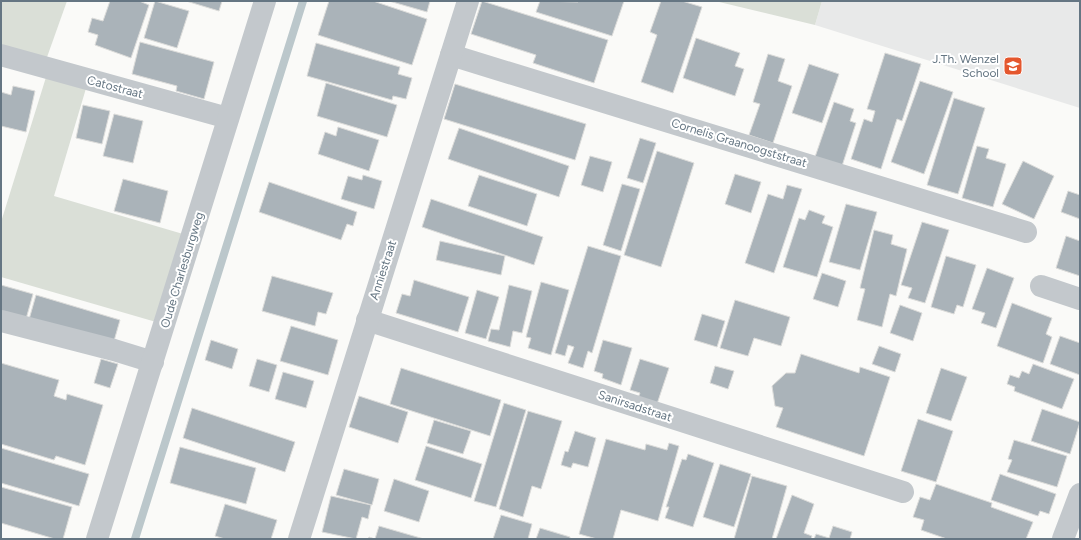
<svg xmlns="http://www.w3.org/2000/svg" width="1081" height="540" viewBox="0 0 1081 540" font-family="Figtree,sans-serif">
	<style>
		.built { fill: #e8e9e9 }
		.green { fill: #dadfd7 }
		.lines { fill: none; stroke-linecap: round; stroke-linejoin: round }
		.stream { stroke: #bbc7cb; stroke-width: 8 }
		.building { fill: #aab3b9; stroke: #dcdcda }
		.minor { stroke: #c3c8cc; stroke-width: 22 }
		.labels { text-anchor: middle; stroke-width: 4; stroke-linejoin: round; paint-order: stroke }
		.poi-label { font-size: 12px; fill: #657683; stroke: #fff; text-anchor: end }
		.street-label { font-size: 12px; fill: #657683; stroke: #fff }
	</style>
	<rect width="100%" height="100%" fill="#fafaf8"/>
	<polygon class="built" points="822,1 1080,1 1080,108 815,25"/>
	<g class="green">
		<polygon points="1,1 67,1 46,60 1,48"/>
		<polygon points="715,1 822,1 815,25"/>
		<polygon points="47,74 87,85 54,196 183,234 156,322 1,277 1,222"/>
	</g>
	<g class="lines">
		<polyline class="stream" points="135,539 303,1"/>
	</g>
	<g class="building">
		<polygon points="110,1 139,1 149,5 131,58 95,45 98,35 88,32 92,18 103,21"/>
		<polygon points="155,1 189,11 177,48 144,38"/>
		<polygon points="186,1 222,1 219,11"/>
		<polygon points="329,1 373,1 427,19 412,65 318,35"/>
		<polygon points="389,1 430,1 427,12"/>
		<polygon points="482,1 608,40 594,83 533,63 536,55 471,34"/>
		<polygon points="540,1 578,2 578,1 624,1 612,36 536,12"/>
		<polygon points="661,1 682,1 702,7 673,93 641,82 657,35 650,32"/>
		<polygon points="696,38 740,53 735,66 744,69 735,96 683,78"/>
		<polygon points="140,42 214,62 204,99 176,91 177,86 132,74"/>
		<polygon points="316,43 400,67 398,74 412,78 406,99 393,96 392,100 307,76"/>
		<polygon points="885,53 921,64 902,121 897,119 881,169 851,159 864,119 872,122 875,111 867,109"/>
		<polygon points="768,54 785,59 778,81 792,86 773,143 749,135 760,104 753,102"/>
		<polygon points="809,64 839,74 822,123 792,113"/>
		<polygon points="920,81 953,92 924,174 891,162"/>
		<polygon points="326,83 397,105 387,137 317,116"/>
		<polygon points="455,84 586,124 575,160 444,119"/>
		<polygon points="13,86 35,91 26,132 1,126 1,92 11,95"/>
		<polygon points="954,98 985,108 958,194 927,185"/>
		<polygon points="834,102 854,109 850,121 856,123 842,166 815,157"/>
		<polygon points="83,105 110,111 102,144 76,138"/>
		<polygon points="114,114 143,121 133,163 103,156"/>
		<polygon points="338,127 379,140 369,171 318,154 325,132 336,136"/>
		<polygon points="459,128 569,166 559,197 448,159"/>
		<polygon points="640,138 656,143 643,183 627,178"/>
		<polygon points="977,146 989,149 986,158 1006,164 993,207 962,198"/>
		<polygon points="657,151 694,163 661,267 624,255"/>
		<polygon points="590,156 612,162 603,192 581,185"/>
		<polygon points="1023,161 1054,176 1034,219 1002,204"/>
		<polygon points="735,174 761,182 751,213 725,204"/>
		<polygon points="363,175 382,181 374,209 341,199 348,176 362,180"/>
		<polygon points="479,175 537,194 527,226 468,206"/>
		<polygon points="123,179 168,191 160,223 114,211"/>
		<polygon points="269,182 357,212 353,226 347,224 341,240 259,212"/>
		<polygon points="622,184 640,189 621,251 603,245"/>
		<polygon points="787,185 802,189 774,273 745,263 768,194 783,199"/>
		<polygon points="1068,191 1080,195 1080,219 1061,212"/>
		<polygon points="431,199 543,237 534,265 422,227"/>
		<polygon points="846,204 877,212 860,270 829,262"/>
		<polygon points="809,210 825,216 822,223 833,227 817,277 783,267 799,218 805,220"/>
		<polygon points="922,222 949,230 925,303 908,298 912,288 901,285"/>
		<polygon points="874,230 893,235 891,244 907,249 896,296 890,294 882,327 857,320 865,289 860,288"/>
		<polygon points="1066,236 1080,241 1080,276 1056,268"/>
		<polygon points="440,241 505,256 501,275 436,260"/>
		<polygon points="588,246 621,256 592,353 588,351 583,368 568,363 574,347 568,345 565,356 555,353"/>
		<polygon points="946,256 976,265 963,307 957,305 954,314 931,307"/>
		<polygon points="987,268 1014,278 996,328 981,323 985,313 972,309"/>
		<polygon points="822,273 846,281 838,307 813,299"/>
		<polygon points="272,276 333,293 326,314 318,312 315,326 262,311"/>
		<polygon points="414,280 469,297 458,332 396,313 402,294 410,296"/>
		<polygon points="541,282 569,290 551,355 528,348 531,338 526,337"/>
		<polygon points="1,285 33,294 26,319 1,312"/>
		<polygon points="509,285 532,291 522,333 513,331 510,347 488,341 491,329 499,330"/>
		<polygon points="477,290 499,297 486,339 465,333"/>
		<polygon points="36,295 120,320 112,348 28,323"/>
		<polygon points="735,300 790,317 781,346 754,338 748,356 720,348"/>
		<polygon points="1012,303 1052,318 1046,334 1052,337 1043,363 997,346"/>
		<polygon points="900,305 922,313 913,341 890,333"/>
		<polygon points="702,314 725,321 717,347 694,340"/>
		<polygon points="291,326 338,340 328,375 280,361"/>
		<polygon points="1060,336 1080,343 1080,375 1050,364"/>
		<polygon points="211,340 238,349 232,369 205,360"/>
		<polygon points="603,340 632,348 621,385 602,378 603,374 594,371"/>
		<polygon points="879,346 901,354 895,372 872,364"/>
		<polygon points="801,354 859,373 860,367 890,377 864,456 776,427 783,408 775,406 772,386 786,373 795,373"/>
		<polygon points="101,359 118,364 110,388 94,383"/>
		<polygon points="257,359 277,365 269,392 249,386"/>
		<polygon points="640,359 669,368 657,404 638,398 640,393 630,390"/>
		<polygon points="1,363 59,380 54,396 66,400 67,394 103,405 85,465 56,456 54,460 1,444"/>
		<polygon points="1033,364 1074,379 1062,409 1014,391 1015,387 1007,384 1010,375 1019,378 1022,371 1029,374"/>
		<polygon points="715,366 734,371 728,389 710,383"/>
		<polygon points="401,368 501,400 490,436 390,404"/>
		<polygon points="941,368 967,377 951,421 926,413"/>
		<polygon points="283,372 314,381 306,408 275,399"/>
		<polygon points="359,396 408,412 398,443 349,427"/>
		<polygon points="504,403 526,410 496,507 474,501"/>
		<polygon points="192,408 295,442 285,472 183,438"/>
		<polygon points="1042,409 1080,422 1070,454 1031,441"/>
		<polygon points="528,411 562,421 541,489 532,486 523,517 499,509"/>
		<polygon points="918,419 953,431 936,482 901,471"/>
		<polygon points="434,420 471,431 463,454 427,443"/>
		<polygon points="575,431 596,438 588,467 573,463 571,468 561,465 565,451 568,452"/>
		<polygon points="606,439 645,450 646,444 667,450 669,443 679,446 658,521 621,510 613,539 597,539 579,534"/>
		<polygon points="1014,440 1067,456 1057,487 1007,472 1012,460 1008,459"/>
		<polygon points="426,446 482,464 471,498 415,480"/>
		<polygon points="180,447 256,468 246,504 170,483"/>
		<polygon points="1,448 89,474 79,506 1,483"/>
		<polygon points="688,454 714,463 693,527 665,518 669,507 666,507 682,459 686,460"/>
		<polygon points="720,464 751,474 734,527 703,517"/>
		<polygon points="344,469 379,479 372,505 336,495"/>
		<polygon points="1000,474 1056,494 1049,514 1040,511 1038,516 991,500"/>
		<polygon points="752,476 787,486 772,539 734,539"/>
		<polygon points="394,479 429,491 419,522 384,511"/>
		<polygon points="936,484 992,503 991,507 1033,522 1026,539 947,539 921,530 924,520 913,517 920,497 930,500"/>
		<polygon points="1,487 72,507 63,539 55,539 1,523"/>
		<polygon points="792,495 814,504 804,533 812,536 811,539 776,539"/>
		<polygon points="331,496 371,505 368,519 362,517 356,539 322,532"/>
		<polygon points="225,504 277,520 271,539 225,539 215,536"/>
		<polygon points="501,515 532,524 528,539 493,539"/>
		<polygon points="379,526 424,539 368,539 369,537 375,539"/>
		<polygon points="833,526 852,532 850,539 814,539 816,534 829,538"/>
		<polygon points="540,528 570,537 570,539 536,539"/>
	</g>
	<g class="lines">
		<g class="minor">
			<polyline points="1,55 228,118"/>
			<polyline points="451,55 1026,232"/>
			<polyline points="1041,286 1080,299"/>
			<polyline points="367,320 903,492"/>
			<polyline points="1,321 114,350 153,362"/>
			<polyline points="97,539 265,1"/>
			<polyline points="299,539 468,1"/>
			<polyline points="1063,539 1080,494"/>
		</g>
	</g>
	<defs>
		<symbol id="school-square" viewBox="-11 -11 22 22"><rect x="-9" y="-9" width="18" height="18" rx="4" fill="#e4572e" stroke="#fff"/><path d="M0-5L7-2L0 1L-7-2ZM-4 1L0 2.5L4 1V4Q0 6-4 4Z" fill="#fff"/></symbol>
	</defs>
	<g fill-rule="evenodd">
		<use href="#school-square" x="1002" y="55" width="22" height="22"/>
	</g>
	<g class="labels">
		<g class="poi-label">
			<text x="999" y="63">J.Th. Wenzel<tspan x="999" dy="14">School</tspan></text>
		</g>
		<g class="street-label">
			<text transform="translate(115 87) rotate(15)" y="4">Catostraat</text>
			<text transform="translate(739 143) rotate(17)" y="4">Cornelis Graanoogststraat</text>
			<text transform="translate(182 270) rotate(-73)" y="4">Oude Charlesburgweg</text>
			<text transform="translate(383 270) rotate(-72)" y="4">Anniestraat</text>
			<text transform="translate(635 406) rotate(18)" y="4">Sanirsadstraat</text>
		</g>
	</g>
	<rect width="1081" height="540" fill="none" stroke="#657683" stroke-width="4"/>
</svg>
